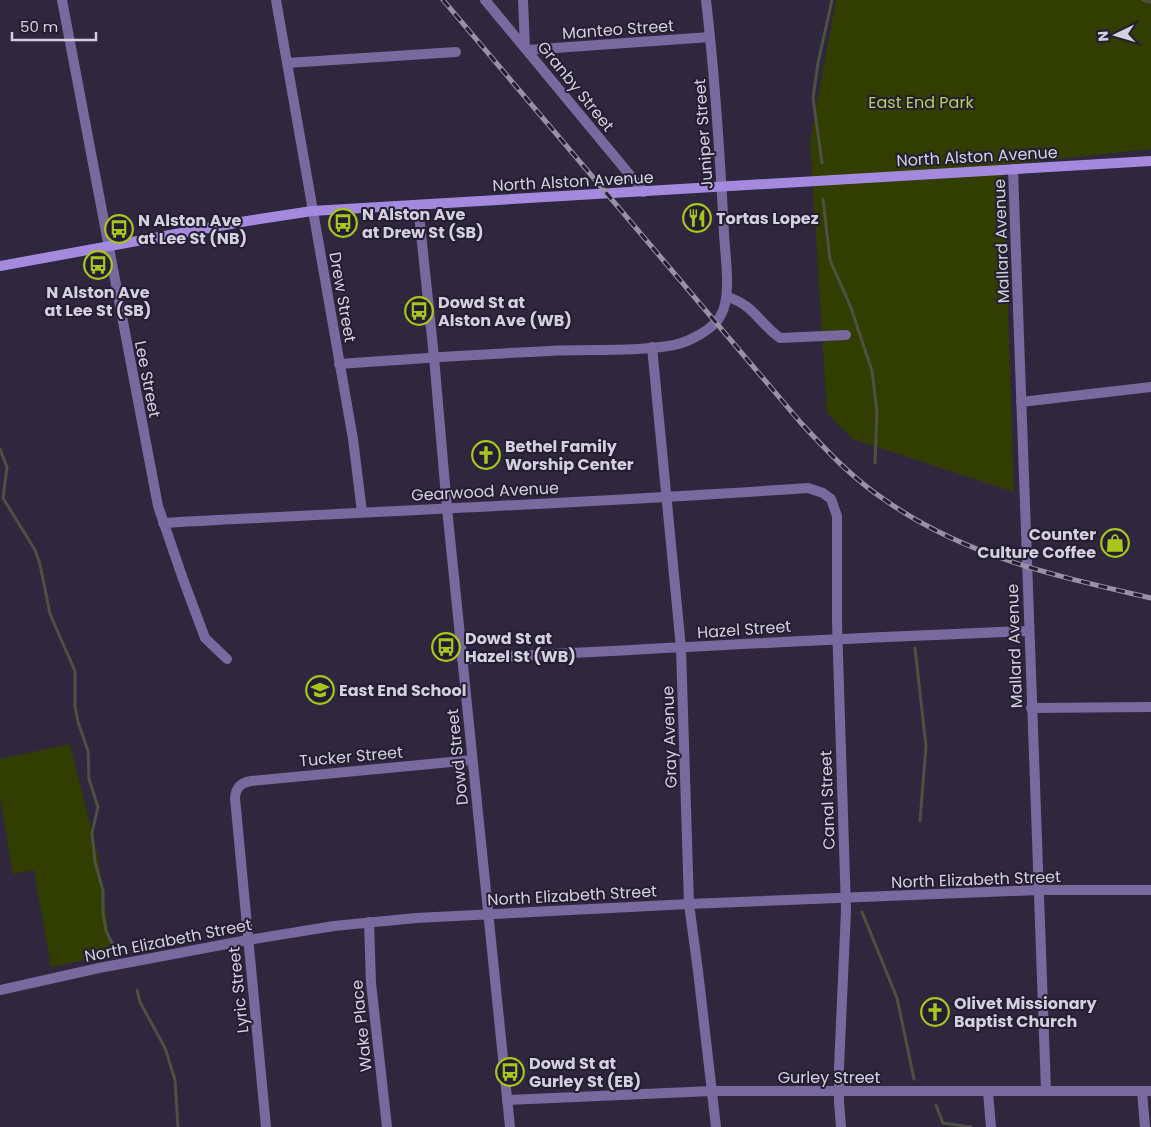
<svg xmlns="http://www.w3.org/2000/svg" width="1151" height="1127" viewBox="0 0 1151 1127" font-family="Poppins,sans-serif">
	<style>
		.green { fill: #323e00 }
		.lines { fill: none; stroke-linecap: round; stroke-linejoin: round }
		.stream { stroke: #4d5143; stroke-width: 3 }
		.street { stroke: #78699e; stroke-width: 10 }
		.secondary { stroke: #a48adf; stroke-width: 10 }
		.rail-casing { stroke: #9793a5; stroke-width: 5 }
		.rail { stroke: #241e33; stroke-width: 3; stroke-dasharray: 9; stroke-linecap: butt }
		.labels { text-anchor: middle; stroke-width: 4; stroke-linejoin: round; paint-order: stroke }
		.street-label { font-size: 16px; fill: #d3d0df; stroke: #241e33 }
		.park-label { font-size: 16px; fill: #b6d154; stroke: #241e33 }
		.poi-label { font-size: 16px; font-weight: bold; fill: #d3d0df; stroke: #241e33; text-anchor: start }
	</style>
	<rect width="100%" height="100%" fill="#2e273e"/>
	<g class="green">
		<polygon points="836,0 1151,0 1151,149 1003,165 1014,492 853,439 827,413 810,141"/>
		<polygon points="70,744 98,856 112,954 51,967 34,870 13,874 0,797 0,759"/>
	</g>
	<g class="lines">
		<g class="stream">
			<polyline points="1143,0 1151,2"/>
			<polyline points="822,163 813,98 818,63 832,0"/>
			<polyline points="823,199 830,260 850,305 872,371 877,412 875,463"/>
			<polyline points="0,449 7,467 3,498 35,550 40,564 50,614 75,671 75,706 78,722 88,751 89,779 98,807 92,833 95,862 103,891 103,913 106,931 114,947"/>
			<polyline points="915,648 926,746 920,821"/>
			<polyline points="862,912 897,998 914,1079"/>
			<polyline points="137,990 140,1002 165,1048 175,1080 178,1127"/>
			<polyline points="936,1105 943,1123 971,1127"/>
		</g>
		<g class="street">
			<polyline points="62,0 158,506 183,579 205,638 227,659"/>
			<polyline points="276,0 353,439 362,512"/>
			<polyline points="485,0 644,192"/>
			<polyline points="523,0 525,48"/>
			<polyline points="527,50 710,37"/>
			<polyline points="287,63 456,52"/>
			<polyline points="1013,169 1046,1091"/>
			<polyline points="418,205 434,357 447,508 510,1127"/>
			<path d="M 727,297 C 753,304 759,323 780,338 L 846,335"/>
			<polyline points="652,347 681,648 689,904 698,971 716,1127"/>
			<path d="M 339,364 C 410,359 480,354 550,351 C 591,349 634,352 674,345 C 689,342 714,329 721,315 C 732,295 725,256 724,233 C 720,155 715,77 706,0"/>
			<polyline points="1021,402 1151,387"/>
			<path d="M 163,523 C 378,511 593,503 808,488 L 823,493 L 831,499 L 837,516 L 837,623 L 846,910 L 839,1068 L 839,1102 L 841,1127"/>
			<path d="M 462,659 C 651,649 840,638 1028,631"/>
			<polyline points="1031,708 1151,707"/>
			<polyline points="369,922 371,983 387,1127"/>
			<polyline points="0,990 99,968 248,940 334,926 416,918 689,904 1038,890 1151,890"/>
			<polyline points="1142,1091 1145,1127"/>
			<polyline points="988,1092 991,1127"/>
			<polyline points="507,1100 712,1091 1151,1091"/>
			<path d="M 266,1127 L 235,798 C 236,787 241,783 251,781 L 472,760"/>
		</g>
		<polyline class="secondary" points="0,266 247,221 312,211 1151,161"/>
		<defs>
			<path id="rail" d="M 443,0 L 801,423 C 827,451 853,479 885,500 C 966,557 1057,576 1151,598"/>
		</defs>
		<use href="#rail" class="rail-casing"/>
		<use href="#rail" class="rail"/>
	</g>
	<defs>
		<symbol id="restaurant-ring" viewBox="-11 -11 22 22"><circle r="9.5" fill="#241e33" stroke="#a9c71b" stroke-width="1.5"/><path d="M-5-6h1v4h1v-4h1v4h1v-4h1v5L-1.5 .5V6h-2V.5L-5-1ZM5-6V6H3V1.5H1.5Q1.5-4 5-6Z" fill="#a9c71b"/></symbol>
		<symbol id="bus-ring" viewBox="-11 -11 22 22"><circle r="9.5" fill="#241e33" stroke="#a9c71b" stroke-width="1.5"/><path d="M-5-6H5V4H4V6H2V4H-2V6H-4V4H-5ZM-3.5-4V0h7V-4ZM-3.5 1.2v1.5H-2V1.2ZM2 1.2v1.5H3.5V1.2Z" fill="#a9c71b"/></symbol>
		<symbol id="church-ring" viewBox="-11 -11 22 22"><circle r="9.5" fill="#241e33" stroke="#a9c71b" stroke-width="1.5"/><path d="M-1.2-6h2.4v3.5h3.3v2.4h-3.3V6h-2.4V-.1h-3.3v-2.4h3.3Z" fill="#a9c71b"/></symbol>
		<symbol id="shop-ring" viewBox="-11 -11 22 22"><circle r="9.5" fill="#241e33" stroke="#a9c71b" stroke-width="1.5"/><path d="M-5-2.5h2.3a2.7 3.5 0 0 1 5.4 0H5L5.5 6h-11ZM-1.5-2.5h3a1.5 2.3 0 0 0-3 0Z" fill="#a9c71b"/></symbol>
		<symbol id="school-ring" viewBox="-11 -11 22 22"><circle r="9.5" fill="#241e33" stroke="#a9c71b" stroke-width="1.5"/><path d="M0-5L7-2L0 1L-7-2ZM-4 1L0 2.5L4 1V4Q0 6-4 4Z" fill="#a9c71b"/></symbol>
	</defs>
	<g fill-rule="evenodd">
		<use href="#restaurant-ring" x="681" y="202" width="32" height="32"/>
		<use href="#bus-ring" x="327" y="207" width="32" height="32"/>
		<use href="#bus-ring" x="103" y="213" width="32" height="32"/>
		<use href="#bus-ring" x="82" y="249" width="32" height="32"/>
		<use href="#bus-ring" x="403" y="295" width="32" height="32"/>
		<use href="#church-ring" x="470" y="439" width="32" height="32"/>
		<use href="#shop-ring" x="1099" y="527" width="32" height="32"/>
		<use href="#bus-ring" x="430" y="631" width="32" height="32"/>
		<use href="#school-ring" x="304" y="674" width="32" height="32"/>
		<use href="#church-ring" x="919" y="996" width="32" height="32"/>
		<use href="#bus-ring" x="494" y="1056" width="32" height="32"/>
	</g>
	<g class="labels">
		<g class="street-label">
			<text transform="translate(618 29) rotate(-4)" y="6">Manteo Street</text>
			<text transform="translate(576 86) rotate(51)" y="6">Granby Street</text>
			<text transform="translate(703 134) rotate(-94)" y="6">Juniper Street</text>
			<text transform="translate(977 156) rotate(-3)" y="6">North Alston Avenue</text>
			<text transform="translate(573 181) rotate(-3)" y="6">North Alston Avenue</text>
			<text transform="translate(1001 241) rotate(-92)" y="6">Mallard Avenue</text>
			<text transform="translate(343 297) rotate(80)" y="6">Drew Street</text>
			<text transform="translate(148 379) rotate(79)" y="6">Lee Street</text>
			<text transform="translate(485 491) rotate(-3)" y="6">Gearwood Avenue</text>
			<text transform="translate(744 629) rotate(-4)" y="6">Hazel Street</text>
			<text transform="translate(1014 646) rotate(-92)" y="6">Mallard Avenue</text>
			<text transform="translate(669 737) rotate(-92)" y="6">Gray Avenue</text>
			<text transform="translate(351 756) rotate(-5)" y="6">Tucker Street</text>
			<text transform="translate(457 757) rotate(-96)" y="6">Dowd Street</text>
			<text transform="translate(827 800) rotate(-92)" y="6">Canal Street</text>
			<text transform="translate(976 879) rotate(-2)" y="6">North Elizabeth Street</text>
			<text transform="translate(572 895) rotate(-3)" y="6">North Elizabeth Street</text>
			<text transform="translate(168 940) rotate(-11)" y="6">North Elizabeth Street</text>
			<text transform="translate(238 990) rotate(-96)" y="6">Lyric Street</text>
			<text transform="translate(361 1026) rotate(-96)" y="6">Wake Place</text>
			<text x="829" y="1083">Gurley Street</text>
		</g>
		<g class="park-label">
			<text x="921" y="108">East End Park</text>
		</g>
		<g class="poi-label">
			<text x="362" y="220">N Alston Ave<tspan x="362" dy="18">at Drew St (SB)</tspan></text>
			<text x="716" y="224">Tortas Lopez</text>
			<text x="138" y="226">N Alston Ave<tspan x="138" dy="18">at Lee St (NB)</tspan></text>
			<text x="98" y="298" text-anchor="middle">N Alston Ave<tspan x="98" dy="18">at Lee St (SB)</tspan></text>
			<text x="438" y="308">Dowd St at<tspan x="438" dy="18">Alston Ave (WB)</tspan></text>
			<text x="505" y="452">Bethel Family<tspan x="505" dy="18">Worship Center</tspan></text>
			<text x="1096" y="540" text-anchor="end">Counter<tspan x="1096" dy="18">Culture Coffee</tspan></text>
			<text x="465" y="644">Dowd St at<tspan x="465" dy="18">Hazel St (WB)</tspan></text>
			<text x="339" y="696">East End School</text>
			<text x="954" y="1009">Olivet Missionary<tspan x="954" dy="18">Baptist Church</tspan></text>
			<text x="529" y="1069">Dowd St at<tspan x="529" dy="18">Gurley St (EB)</tspan></text>
		</g>
	</g>
	<g transform="translate(1116 35) rotate(265)" stroke="#241e33" stroke-width="4" paint-order="stroke">
	<path d="M0-4L9 19L0 12L-9 19Z" fill="#d3d0df"/>
	<text y="-8" font-size="14" font-weight="bold" text-anchor="middle" fill="#d3d0df">N</text>
	</g>
	<path d="M12 32v8h84v-8" fill="none" stroke="#d3d0df" stroke-width="2.5"/>
	<text x="20" y="32" font-size="15" fill="#d3d0df" stroke="#241e33" stroke-width="4" paint-order="stroke">50 m</text>
</svg>
